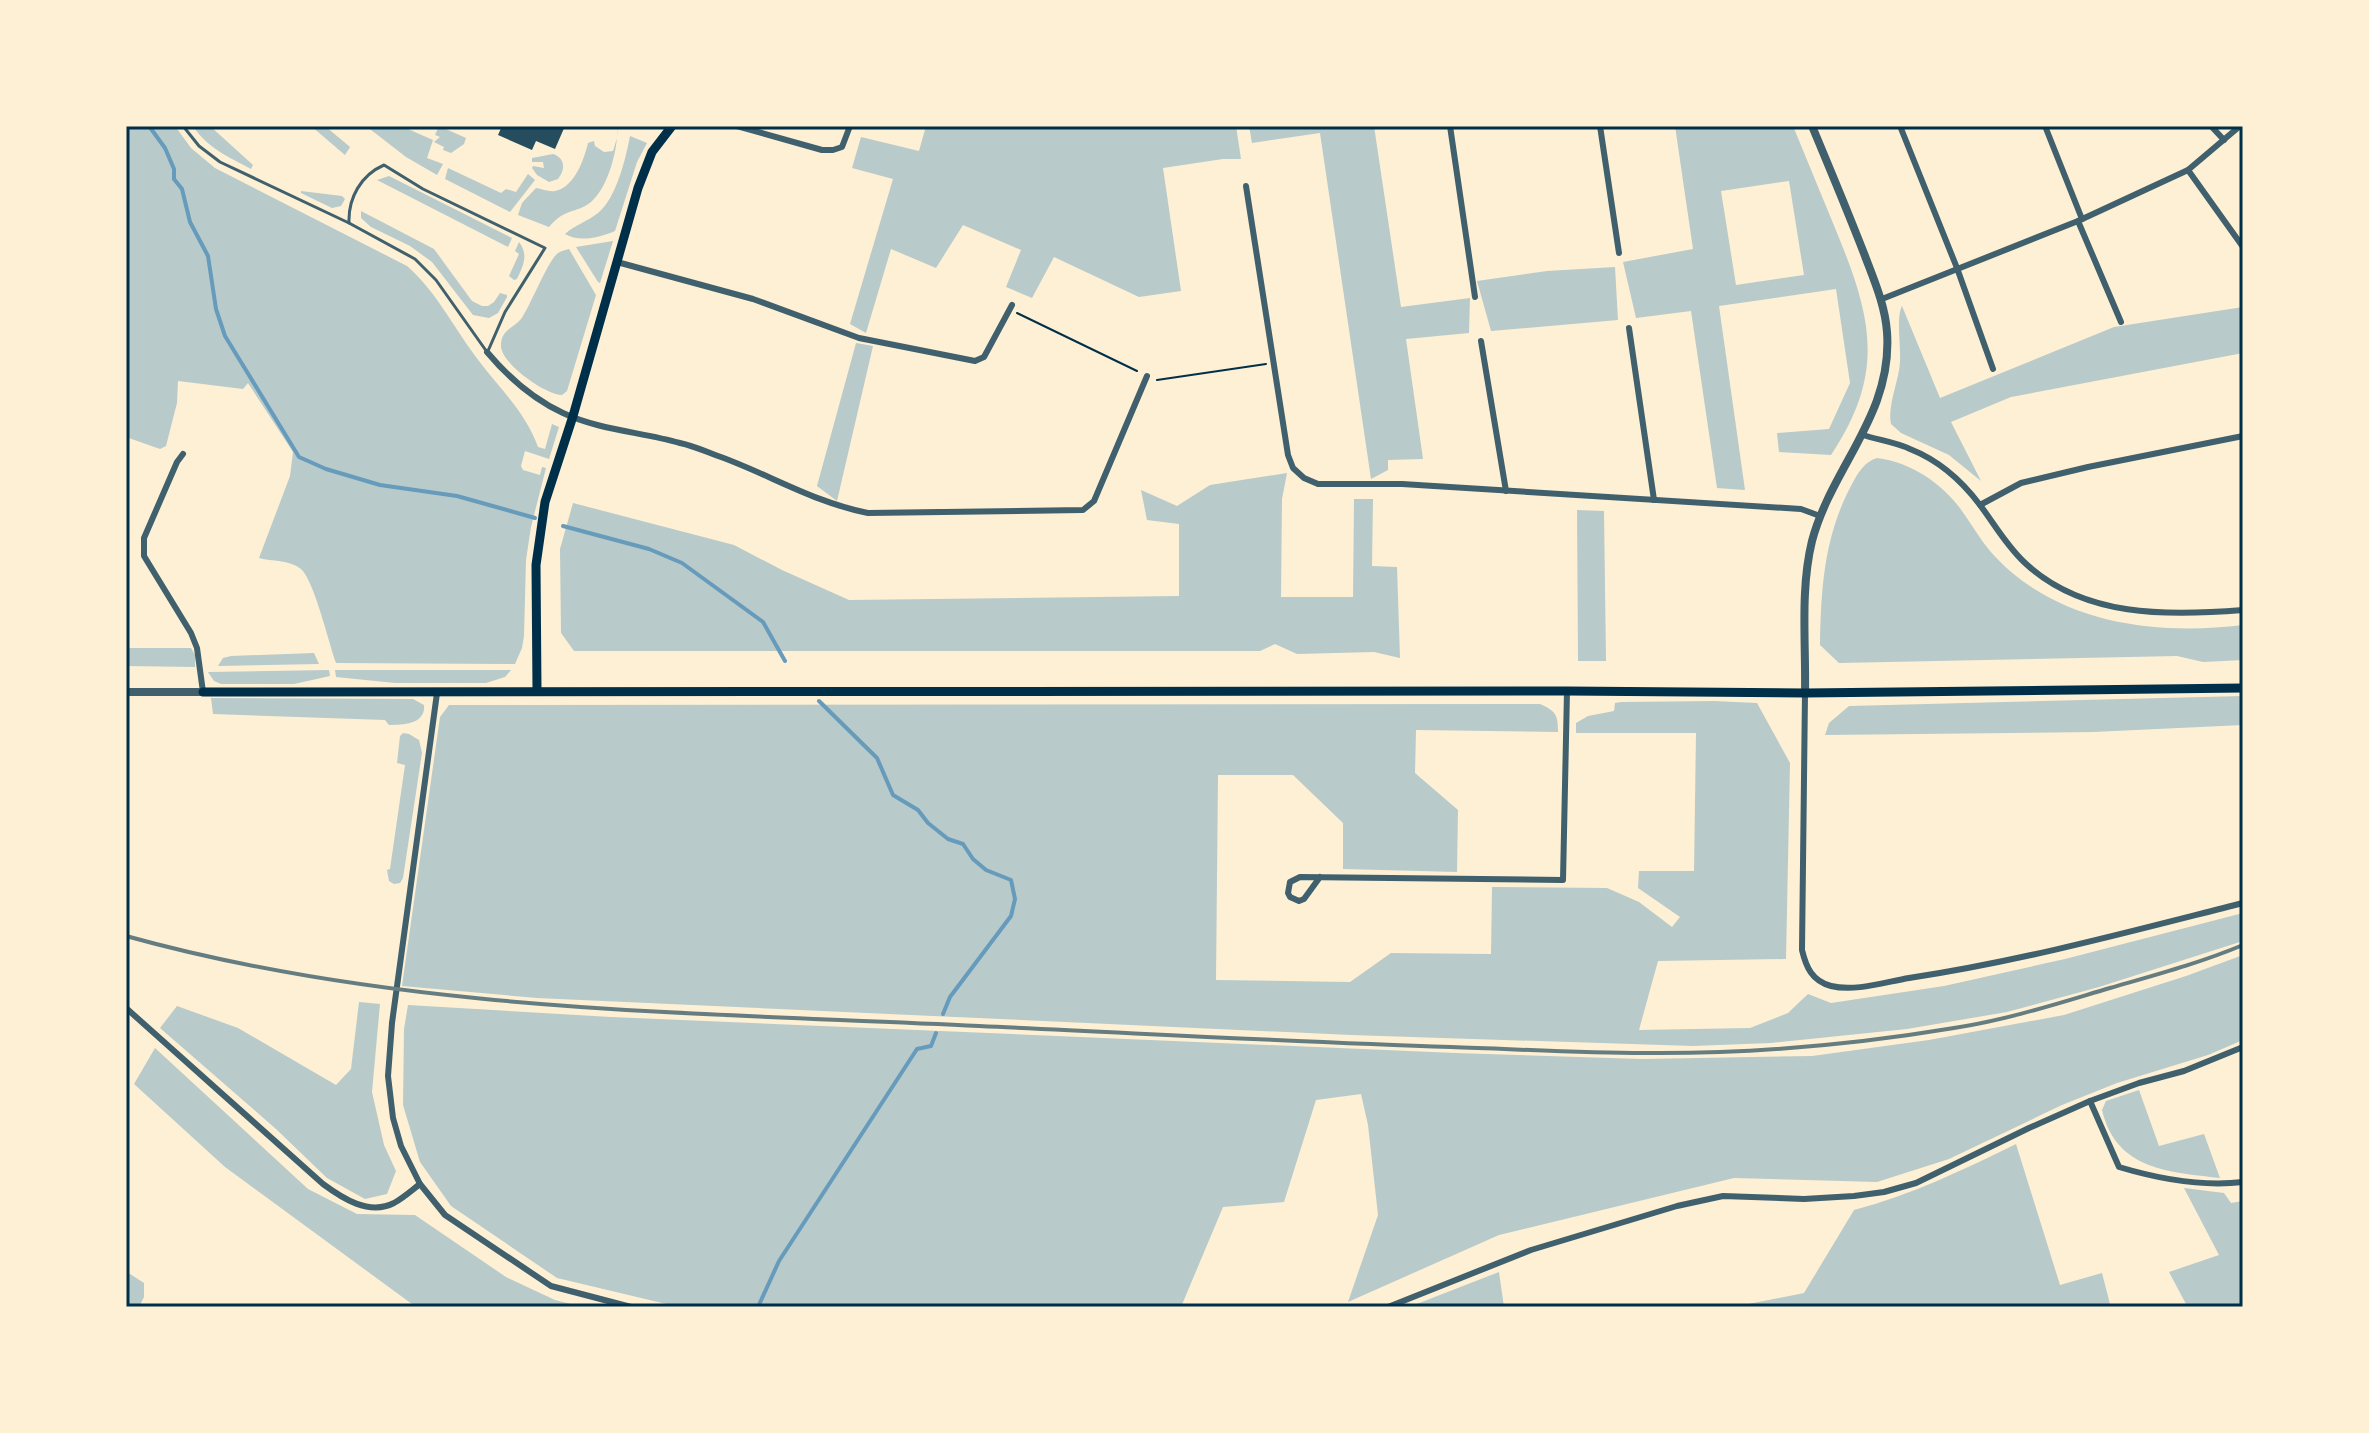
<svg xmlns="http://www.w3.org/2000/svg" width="2369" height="1433" viewBox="0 0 2369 1433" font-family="'Alegreya Sans',sans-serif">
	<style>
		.green { fill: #b9caca; fill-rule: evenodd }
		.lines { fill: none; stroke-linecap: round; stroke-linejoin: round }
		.stream { stroke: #669bbc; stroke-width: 4 }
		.building { fill: #264d5e }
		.path { stroke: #003049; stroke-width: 2 }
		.service { stroke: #3f606c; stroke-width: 3 }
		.minor { stroke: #3f606c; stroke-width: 6 }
		.tertiary { stroke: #3f606c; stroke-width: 8 }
		.secondary { stroke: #003049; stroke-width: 9 }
		.rail { stroke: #657d81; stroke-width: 4 }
		.neatline { fill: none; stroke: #003049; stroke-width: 3 }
	</style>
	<rect width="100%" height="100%" fill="#fdf0d5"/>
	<g class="green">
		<path d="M 126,126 L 175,126 L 191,148 L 215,168 L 407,266 C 437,292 455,330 479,361 C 501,390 526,413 538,447 L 545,449 L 552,424 L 559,427 L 549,459 L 525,451 L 521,466 L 523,470 L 540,475 L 542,467 L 546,468 L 531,527 L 526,560 L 524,636 L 522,648 L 515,664 L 336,663 C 329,644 314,580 301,569 C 288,559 273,562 259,558 L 290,476 L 293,452 L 248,383 L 243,389 L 178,381 L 177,403 L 166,446 L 160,449 L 126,437 Z"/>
		<path d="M 193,126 L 210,126 L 253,165 L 251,169 C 229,157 207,148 193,126 Z"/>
		<polygon points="311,126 325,126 350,147 345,155"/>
		<polygon points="366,126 401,126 433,140 427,158 443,164 437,175 406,157"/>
		<polygon points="439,126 466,138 464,144 451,153 443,150 444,147 434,142 440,137 435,135"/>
		<path d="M 617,126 C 619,147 608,188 591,202 C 576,214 566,207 549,227 L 518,215 L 522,203 L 536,188 C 542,189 549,192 555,191 C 575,187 584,159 588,143 L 594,141 L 595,146 L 604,152 L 613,151 L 617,138 Z"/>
		<polygon points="926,126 1236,126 1241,159 1223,159 1163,168 1181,291 1139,297 1054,257 1032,298 1006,287 1021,250 963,225 936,268 891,249 866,333 850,324 893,179 852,168 861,137 919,151"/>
		<polygon points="1249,126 1374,126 1401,307 1470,298 1469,333 1406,339 1423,459 1388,460 1388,470 1371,479 1320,133 1252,143"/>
		<path d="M 1675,126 L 1793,126 C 1807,160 1821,194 1835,228 C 1871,315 1887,371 1831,455 L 1779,452 L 1777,433 L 1829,429 L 1850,383 L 1836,289 L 1719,306 L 1745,490 L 1717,488 L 1691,311 L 1636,318 L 1623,262 L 1693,249 ZM 1789,181 L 1804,275 L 1736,285 L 1721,191 Z"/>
		<path d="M 630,136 L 647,143 L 637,162 L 615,231 C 601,237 579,243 565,234 C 575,225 588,221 598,213 C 616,199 626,158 630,136 Z"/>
		<path d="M 553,154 C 565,158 566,169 558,179 L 549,182 L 537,175 L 532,168 L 533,166 L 544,168 L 543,162 L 532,162 L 532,158 Z"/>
		<polygon points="448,168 501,193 506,189 516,192 528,174 535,180 510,212 445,179"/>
		<polygon points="389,176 512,238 508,247 377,180"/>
		<polygon points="301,191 342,196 345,199 341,206 332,208 301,193"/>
		<polygon points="361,211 434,249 472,301 482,306 488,306 494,302 500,293 507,295 507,297 498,313 489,318 473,315 432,262 410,246 371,227 361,218"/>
		<polygon points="613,241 600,283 598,282 576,247"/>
		<path d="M 519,242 C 529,255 523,266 517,279 L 514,280 L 509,276 L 519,254 L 515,251 Z"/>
		<path d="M 569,249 L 596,295 L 567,391 L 562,395 C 546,395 503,365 501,347 C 500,330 514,328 521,319 C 531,305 547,262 558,253 C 561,251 565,250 569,249 Z"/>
		<polygon points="1615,267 1618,320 1491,331 1477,281 1547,271"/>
		<path d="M 1902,306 L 1940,398 L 2114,327 L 2243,307 L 2243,353 L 2011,397 L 1951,422 L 1981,481 L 1949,455 L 1901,433 L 1891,424 C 1887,406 1899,381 1900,362 C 1901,346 1896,317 1902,306 Z"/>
		<polygon points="856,343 873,346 837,501 817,486"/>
		<path d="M 1877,458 C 1911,462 1943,484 1962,511 C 1972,525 1980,539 1990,551 C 2053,623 2153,636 2243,625 L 2243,660 L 2203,662 L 2177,656 L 1839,663 L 1820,645 C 1821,588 1824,536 1852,484 C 1858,473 1864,462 1877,458 Z"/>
		<polygon points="1287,473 1282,499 1281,597 1353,597 1354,499 1373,499 1372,566 1397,567 1400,658 1374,652 1297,654 1275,644 1260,651 574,651 561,633 560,549 573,503 734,545 782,570 849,600 1179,596 1179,524 1147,520 1141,490 1177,506 1210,485"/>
		<polygon points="1577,510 1604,511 1606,661 1578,661"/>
		<polygon points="126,648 191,648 195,655 195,667 126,666"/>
		<polygon points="314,653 319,664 218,666 223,658 231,656"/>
		<polygon points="329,670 330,676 294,684 221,684 214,681 208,672"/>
		<polygon points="335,670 511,670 505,677 486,683 395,683 336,677"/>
		<polygon points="2243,696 2243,725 2093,732 1825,735 1829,723 1849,706"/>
		<path d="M 211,698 L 413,699 L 424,705 C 426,724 404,725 389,725 L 385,720 L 213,714 Z"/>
		<path d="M 1714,701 L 1757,703 L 1790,763 L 1786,959 L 1658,961 L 1639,1030 L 1750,1028 L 1788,1013 L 1808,994 L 1831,1003 L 1944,986 L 2065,959 L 2243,913 L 2243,941 L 2099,987 L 2007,1012 L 1907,1029 L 1771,1043 L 1693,1046 L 1351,1035 L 537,998 L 402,986 L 440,717 L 449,705 L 1540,704 C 1556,711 1558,715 1558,732 L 1416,730 L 1415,773 L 1458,810 L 1457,872 L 1343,869 L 1343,823 L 1293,775 L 1218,775 L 1216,980 L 1350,982 L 1391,953 L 1491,954 L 1492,887 L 1607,888 L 1639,902 L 1672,927 L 1680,917 L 1638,888 L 1639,871 L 1694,871 L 1696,733 L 1576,733 L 1576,723 L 1588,716 L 1614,711 L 1615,703 L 1621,702 Z"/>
		<polygon points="403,733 409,734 419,740 422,753 403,878 400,883 394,884 389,881 387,870 390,869 405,765 397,763 400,736"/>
		<polygon points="2243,955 2243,1040 2208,1055 2117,1083 2062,1105 1949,1159 1877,1182 1734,1178 1499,1235 1348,1302 1378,1215 1368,1125 1361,1094 1316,1100 1284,1202 1223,1207 1181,1307 679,1307 557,1278 451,1206 420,1162 403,1105 404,1029 408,1005 611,1017 1455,1053 1642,1059 1812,1056 1929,1040 2064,1015 2186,976"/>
		<polygon points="359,1002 380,1004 372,1092 384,1145 396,1171 387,1194 365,1199 327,1178 276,1129 160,1028 177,1006 238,1028 336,1085 351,1069"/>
		<polygon points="155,1048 308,1189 357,1214 415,1215 506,1277 555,1300 583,1307 416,1307 225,1167 134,1084"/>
		<path d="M 2139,1090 L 2159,1146 L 2204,1134 L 2220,1178 C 2169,1172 2116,1170 2102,1110 L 2106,1101 Z"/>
		<path d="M 2016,1144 L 2060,1285 L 2102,1273 L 2110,1304 L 2123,1307 L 1733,1307 L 1804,1293 L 1854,1210 C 1911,1195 1963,1170 2016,1144 Z"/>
		<polygon points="2184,1188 2224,1193 2231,1203 2243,1201 2243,1307 2178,1307 2186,1304 2169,1272 2219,1255"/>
		<polygon points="1499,1272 1504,1307 1409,1307"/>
		<polygon points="126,1274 130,1274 144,1283 144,1297 139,1307 126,1307"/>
	</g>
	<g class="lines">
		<g class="stream">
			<polyline points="149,126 165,148 174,169 174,179 182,189 190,222 208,256 216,309 225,336 299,457 326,469 380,485 457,496 535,518"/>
			<polyline points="563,526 649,549 682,563 763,622 785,661"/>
			<polyline points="819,701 877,758 893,795 918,810 928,823 948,839 963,844 973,859 986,870 1011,880 1015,899 1011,916 950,997 943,1014"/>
			<polyline points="758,1307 779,1261 917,1049 931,1046 936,1033"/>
		</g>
	</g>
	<polygon class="building" points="502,126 565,126 555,149 536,141 532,150 498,135"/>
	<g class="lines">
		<g class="path">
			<polyline points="1017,313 1137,371"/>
			<polyline points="1157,380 1266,364"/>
		</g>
		<g class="service">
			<polyline points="183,126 199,146 220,162 349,223 415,259 436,280 487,352"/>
			<path d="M 349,223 C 348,198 361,175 384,165 L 423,189 L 545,248 L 505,312 L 488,351"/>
		</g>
		<g class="minor">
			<polyline points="737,126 822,150 833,150 842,147 850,126"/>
			<polyline points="1450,126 1475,297"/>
			<polyline points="1600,126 1619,253"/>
			<polyline points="1900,126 1957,268 1993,369"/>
			<polyline points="2045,126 2082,219"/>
			<polyline points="2211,126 2224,140"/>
			<polyline points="2188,170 2243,247"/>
			<polyline points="1246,186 1288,455 1293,468 1304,478 1318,484 1402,484 1801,509 1820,516"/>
			<polyline points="2078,221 2121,322"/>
			<polyline points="617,262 753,299 859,338 975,361 984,357 1012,305"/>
			<polyline points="1882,299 2078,221 2188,170 2240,126"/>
			<polyline points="1629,328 1654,500"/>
			<polyline points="1481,341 1506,491"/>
			<path d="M 487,352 C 508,377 533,399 563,413 C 599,430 642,432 680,443 C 694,446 707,452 721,457 C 770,475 816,503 868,513 L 1083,510 L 1094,501 L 1147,376"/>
			<path d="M 1863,435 C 1878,440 1895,442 1910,449 C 1938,460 1962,481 1980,505 C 1995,525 2006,545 2024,562 C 2083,618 2168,616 2243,610"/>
			<polyline points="183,454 177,462 144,538 144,556 191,633 197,648 203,692"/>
			<polyline points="1980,505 2021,483 2088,467 2243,436"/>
			<polyline points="437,693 392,1023 388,1076 393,1118 401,1146 420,1184 445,1215 551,1286 631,1307"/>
			<path d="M 1805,693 L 1802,950 C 1806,967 1812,981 1831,986 C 1855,992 1885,982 1909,978 C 2022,961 2132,931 2243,903"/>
			<polyline points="1320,877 1304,899 1299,901 1290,897 1288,893 1290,882 1300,877 1563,880 1567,691"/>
			<path d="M 126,1008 L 323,1184 C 342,1198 369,1216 394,1203 C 403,1198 412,1190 420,1184"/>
			<path d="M 2090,1101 L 2119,1167 C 2159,1179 2201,1187 2243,1182"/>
			<polyline points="1388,1307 1531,1250 1677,1206 1723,1196 1804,1199 1854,1196 1884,1192 1916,1183 2029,1128 2090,1101 2139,1083 2184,1071 2243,1047"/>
		</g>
		<g class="tertiary">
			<polyline points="126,692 203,692"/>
			<path d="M 1805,693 C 1806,643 1800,590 1812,541 C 1832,466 1893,415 1887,332 C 1885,305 1874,280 1865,256 C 1848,212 1830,169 1812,126"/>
		</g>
		<g class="secondary">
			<polyline points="537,691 536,565 545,502 573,416 638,188 652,152 672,126"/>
			<polyline points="203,692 1567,691 1805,693 2243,688"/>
		</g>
		<path class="rail" d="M 126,936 C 403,1013 694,1012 979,1026 C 1136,1033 1293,1042 1451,1047 C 1515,1049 1580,1053 1644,1053 C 1747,1054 1852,1045 1954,1028 C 2007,1020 2059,1003 2110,988 C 2155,975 2200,963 2243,945"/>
	</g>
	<rect width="2369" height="1433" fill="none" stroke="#fdf0d5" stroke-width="256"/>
	<rect x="128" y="128" width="2113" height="1177" class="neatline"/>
</svg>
